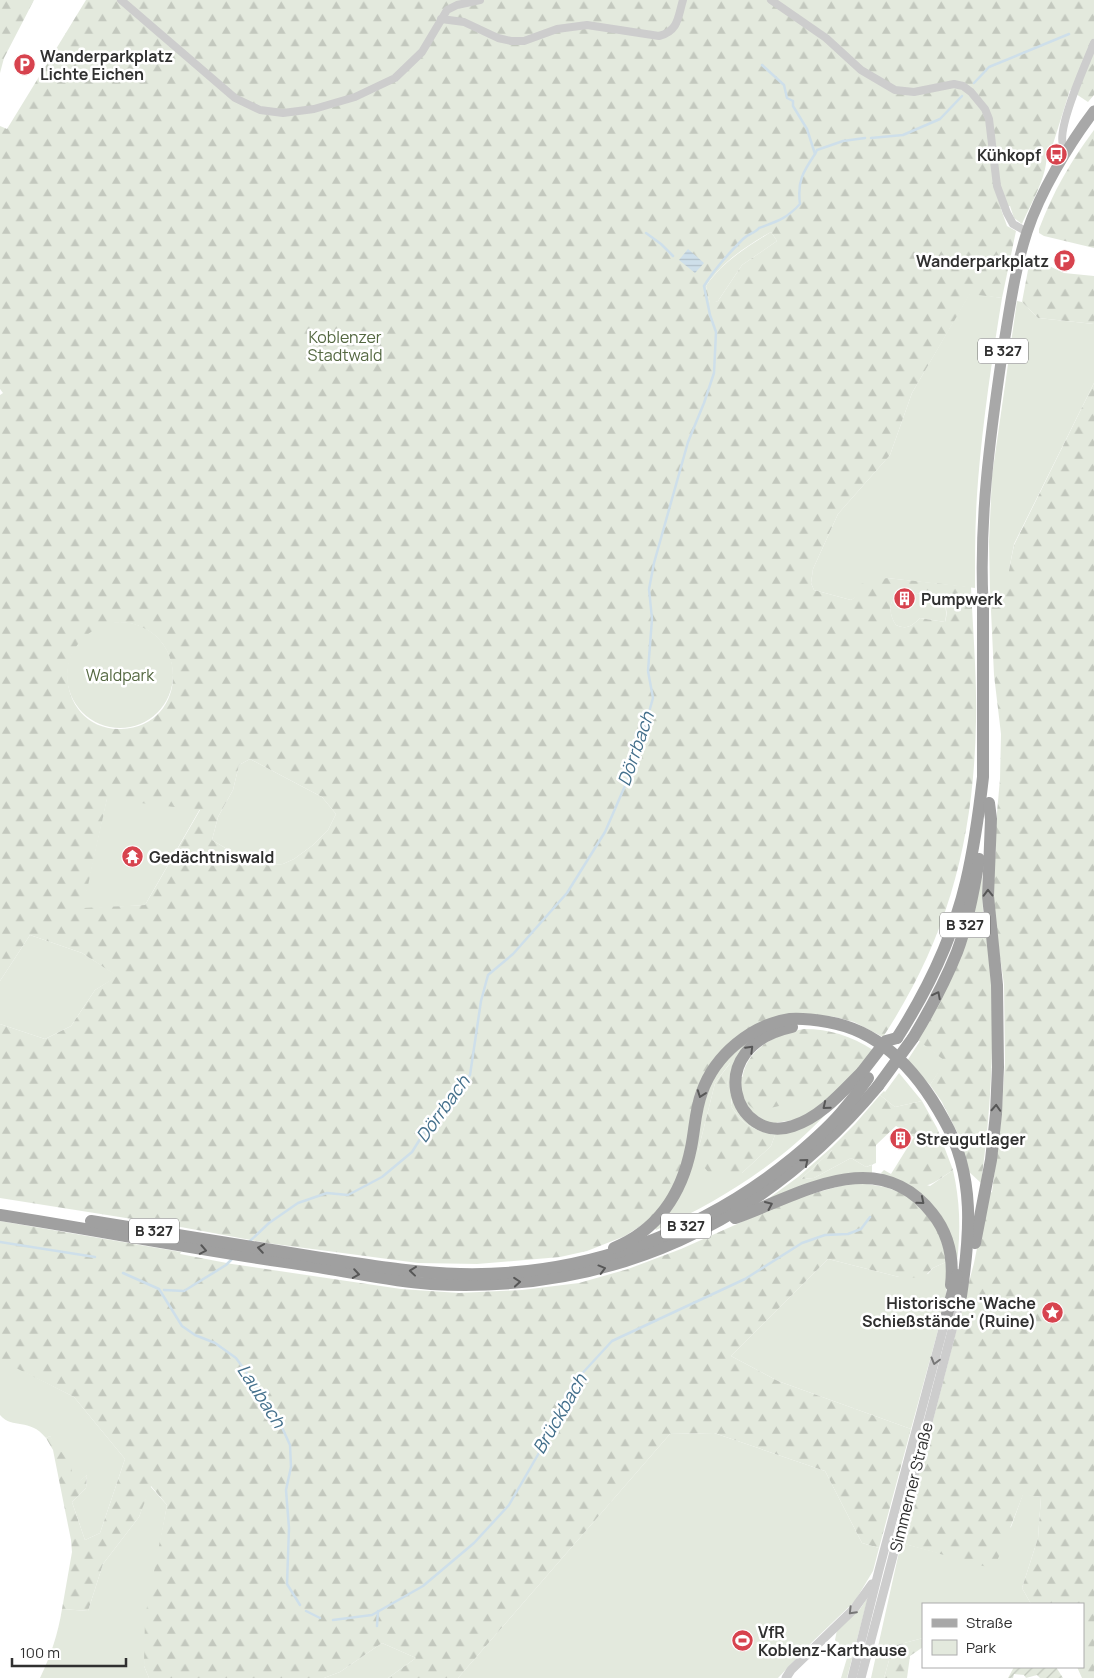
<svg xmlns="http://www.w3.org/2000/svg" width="1094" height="1678" viewBox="0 0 1094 1678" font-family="Manrope,sans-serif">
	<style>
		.green { fill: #e3e9dd }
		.forest { fill: url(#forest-firs); fill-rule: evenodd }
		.garden { fill: url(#garden-furrows) }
		.water { fill: url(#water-rules) }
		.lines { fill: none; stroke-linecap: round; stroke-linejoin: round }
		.stream { stroke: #cedfea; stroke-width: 2.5 }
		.minor { stroke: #cdcdcd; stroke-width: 8 }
		.tertiary { stroke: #cdcdcd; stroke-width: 9 }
		.primary { stroke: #a8a8a8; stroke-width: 11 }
		.trunk { stroke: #a0a0a0; stroke-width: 12 }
		.trunk-bridge { stroke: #a0a0a0; stroke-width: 12 }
		.oneway { stroke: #575757 }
		.oneway2 { stroke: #777 }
		.labels { text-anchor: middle; stroke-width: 5; stroke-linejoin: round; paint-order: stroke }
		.shield { fill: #fff; stroke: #6e6e6e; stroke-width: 1 }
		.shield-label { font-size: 15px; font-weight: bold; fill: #303030 }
		.poi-label { font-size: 16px; font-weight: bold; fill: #303030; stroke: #fff; text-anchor: start }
		.park-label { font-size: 16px; fill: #546841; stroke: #fff }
		.street-label { font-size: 16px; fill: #303030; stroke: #fff }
		.water-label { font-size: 18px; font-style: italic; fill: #44708c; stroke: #fff }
	</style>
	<defs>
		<pattern id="forest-firs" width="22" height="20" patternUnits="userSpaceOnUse" patternTransform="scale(1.25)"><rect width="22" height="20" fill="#e3e9dd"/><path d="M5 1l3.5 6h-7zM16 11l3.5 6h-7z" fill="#c3c8be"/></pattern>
		<pattern id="garden-furrows" width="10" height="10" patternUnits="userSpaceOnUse" patternTransform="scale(1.25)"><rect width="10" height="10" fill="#e3e9dd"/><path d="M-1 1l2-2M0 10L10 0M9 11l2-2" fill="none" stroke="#c3c8be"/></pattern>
		<pattern id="water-rules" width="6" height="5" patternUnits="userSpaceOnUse" patternTransform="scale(1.25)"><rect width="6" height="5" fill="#cedfea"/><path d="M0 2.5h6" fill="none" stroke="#b1c0c9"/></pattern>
	</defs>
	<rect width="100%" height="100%" fill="#fff"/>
	<g class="green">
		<path d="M 771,232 L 777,241 L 742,265 L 718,301 L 710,304 L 706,286 C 722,262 747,247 771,232 Z"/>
		<path d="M 970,293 L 1002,298 C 992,359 983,420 978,481 C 975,516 975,552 975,588 L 887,578 L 851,600 L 814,590 L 811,583 L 813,569 L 838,514 L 890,455 L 912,393 Z"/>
		<polygon points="1017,301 1022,302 1038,318 1094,324 1094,383 1014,544 1009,570 1009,589 990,589 989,542 992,476"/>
		<path d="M 898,593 C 920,593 953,591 945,622 L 920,618 C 912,626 907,630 896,625 C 889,615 888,601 898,593 Z"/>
		<circle cx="120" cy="675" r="53"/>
		<polygon points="250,759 322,797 336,814 328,830 313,845 294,859 283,864 272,865 258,860 246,853 227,849 212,840 218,817 233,790 239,765"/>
		<polygon points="107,798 200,809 145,905 82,909"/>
		<polygon points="982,871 983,914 988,942 984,939 979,928 967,933"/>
		<polygon points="30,935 82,953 118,976 95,990 71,1026 45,1039 0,1024 0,981"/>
		<path d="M 761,1030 L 732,1091 L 727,1086 L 730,1063 L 715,1083 L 698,1151 L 742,1173 L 771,1146 L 775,1135 C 753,1130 743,1125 731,1106 L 733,1094 L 763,1128 L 825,1115 C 778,1165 718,1202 656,1230 L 653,1225 L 697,1123 L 716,1069 Z"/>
		<polygon points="920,1041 946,1061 930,1085 907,1061"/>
		<polygon points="899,1073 922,1101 895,1107 880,1095 884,1091 885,1092"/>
		<polygon points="856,1074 805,1118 769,1124 745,1107 739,1077"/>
		<polygon points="832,1147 832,1150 801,1179 814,1178 851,1158 866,1167 872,1165 872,1175 761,1204 798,1177"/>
		<path d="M 884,1170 L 891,1174 L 930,1186 L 953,1170 C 960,1201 961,1230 957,1262 L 881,1173 Z"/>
		<polygon points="828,1259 899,1277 928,1274 933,1268 948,1261 946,1301 911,1429 778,1381 731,1356"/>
		<path d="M 0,1362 L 6,1362 L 74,1397 L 125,1459 L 100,1533 L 85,1540 L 72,1502 L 86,1488 L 87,1475 L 74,1486 L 50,1436 L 46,1438 C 29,1417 13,1430 0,1415 Z"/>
		<polygon points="714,1433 825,1471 862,1543 879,1548 873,1571 855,1601 807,1647 778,1678 458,1678 670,1434"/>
		<path d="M 150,1486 L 167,1505 L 159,1549 L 144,1666 L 149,1678 L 40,1678 C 51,1655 58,1634 62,1609 L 88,1611 L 103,1564 L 139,1517 Z"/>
		<polygon points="1023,1494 1041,1497 1038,1538 1022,1588 1031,1604 923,1604 923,1638 893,1646 884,1678 871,1678 901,1543 958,1558 1011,1527"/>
		<polygon points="868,1597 847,1678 841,1678 847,1658 835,1640 837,1630 860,1609"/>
		<polygon points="382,1643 416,1658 388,1678 324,1678 340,1672"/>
	</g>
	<g class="forest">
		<polygon points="0,0 34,0 4,58 0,73"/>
		<path d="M 86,0 L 1094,0 L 1094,95 L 1088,102 L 1070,90 L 1053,144 L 1046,150 C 1050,173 1031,203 1022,224 L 1014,218 L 1010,206 L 1001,209 L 1007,226 L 1016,231 L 1002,298 L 970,294 L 912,393 L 890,455 L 838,514 L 813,569 L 811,583 L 814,590 L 851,600 L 859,594 L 861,584 L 887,578 L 971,587 C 973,632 977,677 976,721 C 974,839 948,938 883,1037 L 854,1022 L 835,1017 L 803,1014 L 717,1058 L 680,1174 L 654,1217 L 625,1236 L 587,1251 L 560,1257 L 477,1264 L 418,1263 L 267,1243 L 170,1225 L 0,1198 L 0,1024 L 45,1039 L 71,1026 L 95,990 L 117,976 L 82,953 L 30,935 L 0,981 L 0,395 L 3,393 L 0,389 L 0,126 L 7,129 ZM 771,232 L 777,241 L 742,265 L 718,301 L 710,303 L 706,286 C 721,263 747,245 771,232 ZM 898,593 C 920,593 954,591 945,622 L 920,618 C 912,626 907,630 896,625 C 889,615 888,601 898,593 ZM 120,622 C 191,626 190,727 121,729 C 56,731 44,631 120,622 ZM 250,759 L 322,797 L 336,814 L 328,830 L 313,845 L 294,859 L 283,864 L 272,865 L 258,860 L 246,853 L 227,849 L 212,840 L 218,817 L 233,790 L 239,765 ZM 107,799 L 200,810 L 145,905 L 83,908 Z"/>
		<path d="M 1094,130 L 1094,248 L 1044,236 L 1039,233 L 1039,229 C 1053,192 1070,162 1094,130 Z"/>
		<polygon points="1033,262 1043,263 1064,273 1094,276 1094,324 1038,318 1022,302 1028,270"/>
		<polygon points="1094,383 1094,1678 1082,1678 1077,1667 1083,1667 1083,1604 1031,1604 1022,1588 1038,1538 1041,1497 1023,1495 994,1569 901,1543 974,1263 988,1194 992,1192 1001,1120 1005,1063 1004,984 994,916 993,888 996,846 994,846 1000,779 1001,734 994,675 990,589 1009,589 1009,570 1014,545"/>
		<path d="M 979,928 L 984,939 L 988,942 C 996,1024 992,1102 981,1183 L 968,1171 L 959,1136 L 942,1102 L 930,1085 L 945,1061 L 918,1040 L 967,933 Z"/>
		<path d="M 804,1029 C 830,1029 851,1036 873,1050 L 861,1066 L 834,1094 L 756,1111 C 746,1103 742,1098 742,1085 C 741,1052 775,1033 804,1029 Z"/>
		<path d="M 731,1062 L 727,1086 C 736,1091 731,1098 731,1106 C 743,1125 753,1130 775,1135 L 771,1146 L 742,1173 L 709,1173 L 703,1166 L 698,1151 L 715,1083 Z"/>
		<path d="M 880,1095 L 895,1107 L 922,1101 L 937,1128 L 953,1170 C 924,1190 922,1192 891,1174 L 914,1137 L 896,1126 L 876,1145 L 876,1163 L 866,1167 L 851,1158 L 814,1178 L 801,1179 L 832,1150 L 832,1147 L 855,1124 Z"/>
		<polygon points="855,1182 885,1187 899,1192 912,1201 935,1224 948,1261 933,1268 923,1278 899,1277 828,1259 731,1356 778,1381 911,1429 879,1548 862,1543 825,1471 714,1433 670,1434 458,1678 388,1678 416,1658 382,1643 340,1672 324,1678 149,1678 144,1666 145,1617 167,1505 151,1486 139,1517 103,1564 88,1611 62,1609 72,1552 71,1540 53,1450 46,1438 50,1436 71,1465 74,1485 87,1475 86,1488 72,1502 85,1540 100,1533 125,1459 74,1397 6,1363 0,1362 0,1221 181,1252 180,1254 232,1264 401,1289 459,1293 522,1290 579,1283 628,1269 681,1249 793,1199"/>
		<polygon points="923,1638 923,1647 910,1656 907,1678 884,1678 893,1646"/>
	</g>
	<polygon class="garden" points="1014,1667 1056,1667 1063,1678 1040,1678 1037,1675 1026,1678 1024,1675 1014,1674 1013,1678 1008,1678"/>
	<polygon class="water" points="688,249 704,263 695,273 679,260"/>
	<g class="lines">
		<g class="stream">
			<polyline points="974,83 989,67 1069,34"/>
			<polyline points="871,138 903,135 940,119 962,96"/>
			<polyline points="815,154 817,150 843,141 865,138"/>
			<polyline points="646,233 661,244 673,256"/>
			<polyline points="0,1242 95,1257"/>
			<path d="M 249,1242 L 269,1223 L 298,1203 L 327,1193 L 348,1195 L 382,1177 L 412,1152 L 440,1107 L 452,1097 L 470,1075 L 481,1001 L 488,975 L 513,954 L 567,893 L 605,832 L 634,765 L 653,698 L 648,671 L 652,619 L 649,589 L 654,563 L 688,442 L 704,403 L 714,373 L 716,332 L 710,315 L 704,286 C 715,268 728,254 743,239 C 748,234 755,233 759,228 C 778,221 786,219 800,204 C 797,181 803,172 815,154 L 807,129 L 793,106 L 793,101 L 787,98 L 784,85 L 762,65"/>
			<polyline points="123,1273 159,1289 182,1326 195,1335 215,1343 236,1358 275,1412 290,1445 291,1467 286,1490 289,1528 287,1584 300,1605"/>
			<polyline points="164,1290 184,1291 226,1265 233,1258"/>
			<polyline points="306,1611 320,1618"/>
			<polyline points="333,1620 372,1615 423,1586 474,1543 509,1505 547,1439 577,1379 612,1341 745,1279 802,1243 825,1235 848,1234 861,1229 870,1217"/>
			<polyline points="377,1626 378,1611"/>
		</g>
		<g class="minor">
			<polyline points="121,0 235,98 260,110 283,113 314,109 355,97 395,78 422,52 447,10 457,5 480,0"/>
			<polyline points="771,0 826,38 861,70 895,90 914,92 954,84 963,86 971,92 985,109 989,119 997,186 1007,213 1013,224 1027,232"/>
			<path d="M 441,19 L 464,22 L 498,38 L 511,41 L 524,41 L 557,29 L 587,25 L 659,36 C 679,31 678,16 683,0"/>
			<path d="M 1069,148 L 1063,145 C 1057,127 1086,63 1094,43"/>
		</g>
		<g class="tertiary">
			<polyline points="786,1678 791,1670 854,1609 872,1584"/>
			<polyline points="852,1678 879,1570 947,1314"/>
			<polyline points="861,1678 961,1296"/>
		</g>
		<path class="primary" d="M 983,603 C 979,519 990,437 1002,355 C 1009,314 1014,272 1027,232 C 1040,192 1069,144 1094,111"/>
		<g class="trunk">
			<path d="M 792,1027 C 700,1047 735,1146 793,1126 C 821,1117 842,1092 862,1072"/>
			<path d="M 897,1038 C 927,991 953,937 966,882 C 974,848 979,812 983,777 L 983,603"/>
			<path d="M 913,1038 C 930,1010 945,982 957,952 C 968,923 974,890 979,859"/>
			<path d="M 0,1215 C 102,1231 203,1251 305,1265 C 347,1271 389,1281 431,1284 C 612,1294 763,1224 878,1086"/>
			<path d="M 735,1218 C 798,1196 877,1143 932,1213 C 949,1234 954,1258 951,1285"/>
			<path d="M 91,1221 C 168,1233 245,1246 321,1258 C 368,1265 414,1273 460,1274 C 582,1277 700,1234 793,1158 C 811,1143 830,1127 845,1108 C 853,1099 861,1088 868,1078"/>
			<polyline points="975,1243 991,1160 996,1114 998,1067 997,985 988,896 991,819 989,803"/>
			<path d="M 614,1248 C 658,1230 682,1193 691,1148 C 695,1129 695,1110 702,1092 C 715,1055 751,1025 790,1019 C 803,1018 816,1020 828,1022 C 882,1031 919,1074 944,1120 C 976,1176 970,1236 961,1296"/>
			<polyline points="947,1314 957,1275"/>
		</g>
		<g class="trunk-bridge">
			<polyline points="862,1072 886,1041 897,1038"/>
			<polyline points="878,1086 913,1038"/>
		</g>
	</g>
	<defs><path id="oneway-chevron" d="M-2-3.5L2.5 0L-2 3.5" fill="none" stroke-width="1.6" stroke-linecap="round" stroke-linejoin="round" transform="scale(1.25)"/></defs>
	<g class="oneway">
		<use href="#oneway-chevron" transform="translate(988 893) rotate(-91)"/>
		<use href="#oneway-chevron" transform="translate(937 995) rotate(-63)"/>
		<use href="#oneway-chevron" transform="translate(750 1049) rotate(-45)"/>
		<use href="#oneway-chevron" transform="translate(701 1094) rotate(110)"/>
		<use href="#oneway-chevron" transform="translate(826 1106) rotate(141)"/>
		<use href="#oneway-chevron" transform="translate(996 1108) rotate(-87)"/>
		<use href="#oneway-chevron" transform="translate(805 1162) rotate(-40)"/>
		<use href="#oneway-chevron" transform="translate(921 1201) rotate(40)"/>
		<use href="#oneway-chevron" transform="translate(769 1205) rotate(-24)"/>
		<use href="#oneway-chevron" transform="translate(261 1248) rotate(-171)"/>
		<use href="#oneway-chevron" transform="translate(203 1250) rotate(11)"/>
		<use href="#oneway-chevron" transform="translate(602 1269) rotate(-15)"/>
		<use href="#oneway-chevron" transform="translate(413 1271) rotate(-174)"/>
		<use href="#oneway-chevron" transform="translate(356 1274) rotate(9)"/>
		<use href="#oneway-chevron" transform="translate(517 1282) rotate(-5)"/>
	</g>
	<g class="oneway2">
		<use href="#oneway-chevron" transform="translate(935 1361) rotate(105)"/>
		<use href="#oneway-chevron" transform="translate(852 1611) rotate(134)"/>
	</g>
	<defs>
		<symbol id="parking-disc" viewBox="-11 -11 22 22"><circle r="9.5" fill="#d7434e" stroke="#fff"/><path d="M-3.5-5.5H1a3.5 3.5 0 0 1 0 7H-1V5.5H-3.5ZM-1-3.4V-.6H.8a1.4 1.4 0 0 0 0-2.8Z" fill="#fff"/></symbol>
		<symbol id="bus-disc" viewBox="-11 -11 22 22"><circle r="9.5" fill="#d7434e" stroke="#fff"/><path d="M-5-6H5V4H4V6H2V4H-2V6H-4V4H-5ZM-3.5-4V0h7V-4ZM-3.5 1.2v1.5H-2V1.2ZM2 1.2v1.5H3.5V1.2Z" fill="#fff"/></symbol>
		<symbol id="building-disc" viewBox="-11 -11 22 22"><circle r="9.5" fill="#d7434e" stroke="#fff"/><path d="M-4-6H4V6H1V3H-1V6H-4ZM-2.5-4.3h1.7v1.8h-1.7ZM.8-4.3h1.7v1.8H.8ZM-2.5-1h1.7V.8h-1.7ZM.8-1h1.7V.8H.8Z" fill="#fff"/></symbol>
		<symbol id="temple-disc" viewBox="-11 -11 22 22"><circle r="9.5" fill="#d7434e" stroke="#fff"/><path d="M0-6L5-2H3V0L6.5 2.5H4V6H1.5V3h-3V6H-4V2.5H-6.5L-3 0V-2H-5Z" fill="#fff"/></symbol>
		<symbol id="sight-disc" viewBox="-11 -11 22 22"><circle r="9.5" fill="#d7434e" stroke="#fff"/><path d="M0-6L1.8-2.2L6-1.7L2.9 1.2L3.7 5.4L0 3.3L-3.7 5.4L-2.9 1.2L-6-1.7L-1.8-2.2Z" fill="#fff"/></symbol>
		<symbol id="stadium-disc" viewBox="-11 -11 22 22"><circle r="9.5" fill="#d7434e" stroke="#fff"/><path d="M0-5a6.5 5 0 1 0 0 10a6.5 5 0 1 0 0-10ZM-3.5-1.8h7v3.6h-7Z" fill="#fff"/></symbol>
	</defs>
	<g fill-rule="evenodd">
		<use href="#parking-disc" x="12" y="52" width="25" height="25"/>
		<use href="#bus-disc" x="1044" y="142" width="25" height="25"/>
		<use href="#parking-disc" x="1052" y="248" width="25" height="25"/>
		<use href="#building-disc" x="892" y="586" width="25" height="25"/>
		<use href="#temple-disc" x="120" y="844" width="25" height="25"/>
		<use href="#building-disc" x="888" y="1126" width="25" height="25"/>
		<use href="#sight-disc" x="1040" y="1300" width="25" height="25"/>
		<use href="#stadium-disc" x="730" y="1628" width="25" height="25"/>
	</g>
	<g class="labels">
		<g class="shield">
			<rect x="978" y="338.5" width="50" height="25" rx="4"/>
			<rect x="940" y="912.5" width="50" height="25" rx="4"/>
			<rect x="661" y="1213.5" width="50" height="25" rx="4"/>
			<rect x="129" y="1218.5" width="50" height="25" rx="4"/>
		</g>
		<g class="shield-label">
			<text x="1003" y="356">B 327</text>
			<text x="965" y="930">B 327</text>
			<text x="686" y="1231">B 327</text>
			<text x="154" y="1236">B 327</text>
		</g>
		<g class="poi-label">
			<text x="40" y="62">Wanderparkplatz<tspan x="40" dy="18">Lichte Eichen</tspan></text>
			<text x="1041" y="161" text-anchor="end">Kühkopf</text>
			<text x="1049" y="267" text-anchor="end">Wanderparkplatz</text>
			<text x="921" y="605">Pumpwerk</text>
			<text x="149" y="863">Gedächtniswald</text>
			<text x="916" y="1145">Streugutlager</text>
			<text x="1036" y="1309" text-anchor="end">Historische 'Wache<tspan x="1036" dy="18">Schießstände' (Ruine)</tspan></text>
			<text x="758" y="1638">VfR<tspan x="758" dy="18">Koblenz-Karthause</tspan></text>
		</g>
		<g class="park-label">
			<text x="345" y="343">Koblenzer<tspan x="345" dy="18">Stadtwald</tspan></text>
			<text x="120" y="681">Waldpark</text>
		</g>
		<g class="street-label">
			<text transform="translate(911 1487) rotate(-76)" y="6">Simmerner Straße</text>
		</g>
		<g class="water-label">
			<text transform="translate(636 749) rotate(-71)" y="6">Dörrbach</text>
			<text transform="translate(443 1109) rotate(-54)" y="6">Dörrbach</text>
			<text transform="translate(261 1396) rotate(57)" y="6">Laubach</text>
			<text transform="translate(560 1414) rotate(-60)" y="6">Brückbach</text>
		</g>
	</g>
	<rect x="922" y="1603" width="162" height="65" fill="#ffffff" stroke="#acacac"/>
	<rect x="932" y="1619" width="25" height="8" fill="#a8a8a8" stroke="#acacac"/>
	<text x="966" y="1628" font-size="15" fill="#303030">Straße</text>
	<rect x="932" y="1640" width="25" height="15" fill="#e3e9dd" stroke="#acacac"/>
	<text x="966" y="1653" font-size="15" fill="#303030">Park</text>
	<path d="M12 1658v8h114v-8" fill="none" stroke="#303030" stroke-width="2.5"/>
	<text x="20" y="1658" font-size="15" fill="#303030" stroke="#ffffff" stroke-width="4" paint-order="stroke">100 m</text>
</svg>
